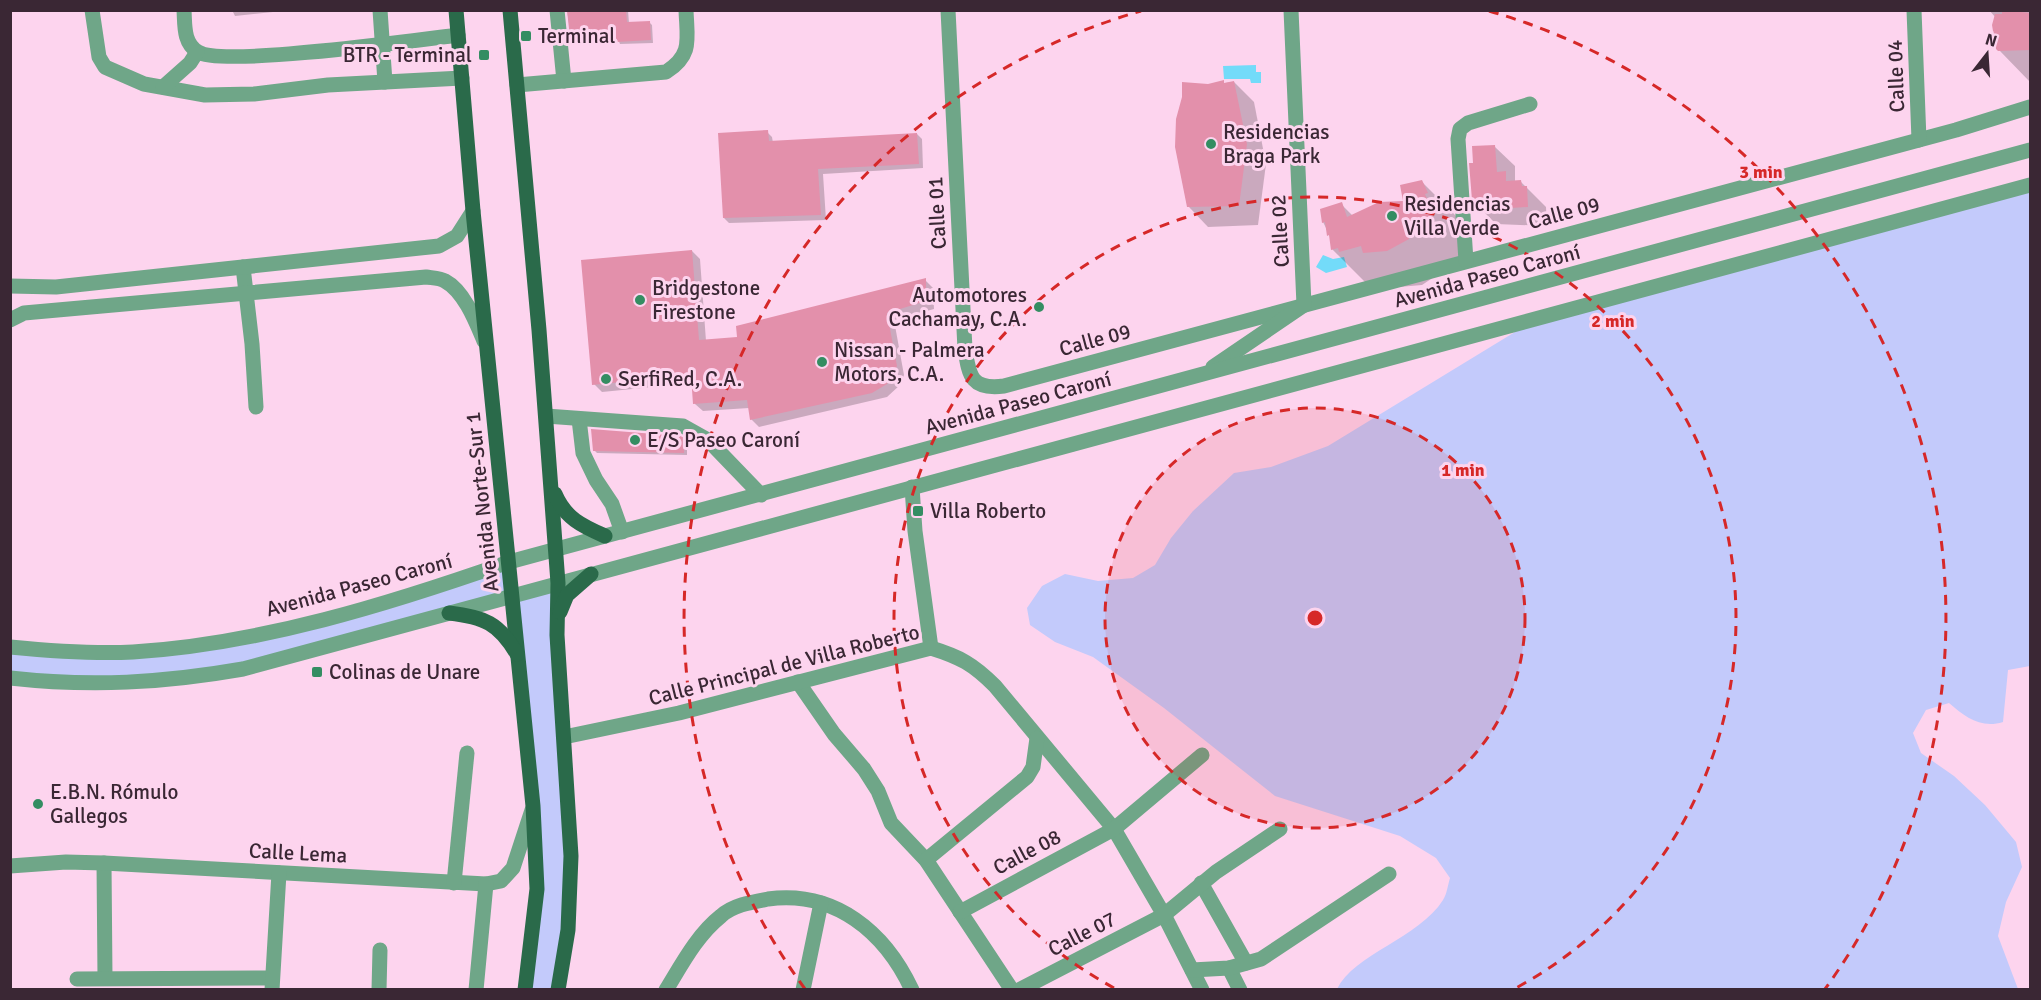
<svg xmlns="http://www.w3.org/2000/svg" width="2041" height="1000" viewBox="0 0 2041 1000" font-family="Signika,sans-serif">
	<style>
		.green { fill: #c3cafb }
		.water { fill: #73dbf9 }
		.shadow { fill: #0003 }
		.building { fill: #e390ab }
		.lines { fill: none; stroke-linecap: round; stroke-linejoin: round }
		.minor { stroke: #6fa688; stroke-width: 15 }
		.major { stroke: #2a6a4a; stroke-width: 15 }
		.ring { fill: none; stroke: #d62828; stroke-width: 3; stroke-dasharray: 10 8 }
		.poi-dot { fill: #348d62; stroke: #fdd4ee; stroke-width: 2 }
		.labels { text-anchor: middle; stroke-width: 6; stroke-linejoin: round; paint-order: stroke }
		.poi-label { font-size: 21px; fill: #3a2734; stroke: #fdd4ee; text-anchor: start }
		.street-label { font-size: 21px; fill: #3a2734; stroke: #fdd4ee }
		.centre { fill: #d62828; stroke: #fdd4ee; stroke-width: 3 }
		.ring-label { font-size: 18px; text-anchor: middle; font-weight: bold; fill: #d62828; stroke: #fdd4ee; stroke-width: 6; stroke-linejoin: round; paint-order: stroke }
	</style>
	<rect width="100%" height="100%" fill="#fdd4ee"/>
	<g class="green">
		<path d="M 2030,183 L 2030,666 L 2008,670 L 2003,722 C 1981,729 1965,717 1949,703 L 1926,710 L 1913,733 L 1921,753 L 1954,776 L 1985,805 L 2016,842 L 2022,867 L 2006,902 L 1998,936 L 2018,989 L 1337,989 C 1354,954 1419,938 1443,900 C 1447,894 1448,884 1450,878 L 1436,858 L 1400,836 L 1275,796 L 1164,708 L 1093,657 L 1055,642 L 1030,625 L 1027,608 L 1042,586 L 1065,574 L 1098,581 L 1133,578 L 1155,565 L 1171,538 L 1193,511 L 1234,473 L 1271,467 L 1328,446 L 1538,318 Z"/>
		<polygon points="509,562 513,595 558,583 569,812 558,989 525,989 534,923 512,596 202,676 11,678 10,647 46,650 228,641"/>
	</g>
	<g class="water">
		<polygon points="1256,65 1256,72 1261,72 1261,83 1251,83 1250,79 1224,79 1223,66"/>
		<polygon points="1323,255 1333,259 1344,257 1347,267 1326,273 1316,267"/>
	</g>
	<g class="shadow">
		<polygon points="232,10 292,10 235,16"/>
		<polygon points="567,10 628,10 629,23 649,22 652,25 653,43 620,44 617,37 574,40 571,37"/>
		<polygon points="1989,10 2030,10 2030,82 2000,51 1994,40 1996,18"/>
		<polygon points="1234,82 1254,102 1266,164 1258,225 1208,227 1189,207 1208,85"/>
		<polygon points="767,132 772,137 773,143 917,134 922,139 923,168 823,174 826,220 729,223 724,218"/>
		<polygon points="1495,147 1515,166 1515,182 1521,182 1546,207 1547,226 1496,224 1476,204 1473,200 1474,164"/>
		<polygon points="1421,181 1456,216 1467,255 1422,285 1399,287 1367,284 1332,249 1331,238 1323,222 1341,204 1353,216 1405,203"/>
		<polygon points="692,251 700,259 706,341 739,338 925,280 933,288 934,309 894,320 904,375 900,385 887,397 759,427 751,419 749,408 703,411 695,404 693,383 602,392 594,384"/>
		<polygon points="684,439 687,442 687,455 597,453 594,450"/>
	</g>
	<g class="building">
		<polygon points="567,10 626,10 627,22 650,21 651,40 616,42 616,35 570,38"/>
		<polygon points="2002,10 2031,13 2031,50 1998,51 1996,49 1992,25 1995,14 2002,14"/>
		<polygon points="1224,80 1224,83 1234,81 1247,144 1239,206 1187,207 1175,147 1176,119 1182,97 1182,82 1208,84"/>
		<polygon points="768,130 769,141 917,133 919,164 818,169 821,215 723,218 718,133"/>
		<polygon points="1495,145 1497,172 1506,171 1506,181 1521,180 1522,186 1527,186 1528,207 1511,208 1511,205 1502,206 1502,204 1475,205 1474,200 1472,200 1469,163 1473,163 1472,146"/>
		<polygon points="1422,180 1428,193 1425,194 1430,206 1428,207 1434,220 1427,223 1428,227 1407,232 1409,239 1387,251 1363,253 1361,246 1339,252 1338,248 1331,250 1329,235 1327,236 1325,222 1322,223 1320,209 1342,202 1347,217 1379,202 1403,201 1400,185"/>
		<polygon points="692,250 699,340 737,337 736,326 926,278 926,301 887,313 897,366 887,384 872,393 750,420 747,400 693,404 691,375 592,385 581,260"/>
		<polygon points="591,429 680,436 685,438 684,453 593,451"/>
	</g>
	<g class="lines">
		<g class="minor">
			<polyline points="92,10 99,57 105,67 144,84 205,95 254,94 328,85 462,78"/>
			<path d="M 184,10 C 185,25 183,43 198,52 C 222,67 418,40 458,35"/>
			<polyline points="380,10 385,82"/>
			<polyline points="557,10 564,81"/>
			<path d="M 948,10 L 965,349 C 969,377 972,390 1004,386 L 1956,130 L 2030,107"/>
			<polyline points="1914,10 1919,140"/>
			<path d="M 517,85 L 666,72 C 693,55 687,39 686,10"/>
			<polyline points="163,87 190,63 197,52"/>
			<polyline points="1466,261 1458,139 1460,129 1468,123 1530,104"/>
			<polyline points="243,267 252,344 256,407"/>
			<polyline points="10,286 56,287 439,246 457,236 473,211"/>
			<path d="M 10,320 L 24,313 L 426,277 C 432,278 440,278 445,281 C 464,291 476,322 484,341"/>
			<polyline points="1213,367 1304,305 1291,10"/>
			<polyline points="546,416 683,426 708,440 761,495"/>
			<polyline points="579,419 583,453 596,480 612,504 622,532"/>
			<polyline points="912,487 915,531 931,648"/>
			<path d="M 10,647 C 51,651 93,654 133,652 C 261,644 389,604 509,562 L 2030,150"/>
			<path d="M 10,678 C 91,687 163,683 243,669 L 2030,185"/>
			<polyline points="798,682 834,734 864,769 878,791 891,823 926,860 1012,990"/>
			<path d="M 564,737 L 679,713 L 931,648 C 960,657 973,664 995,686 L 1114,829 L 1164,915 L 1202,990"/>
			<polyline points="926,860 1027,777 1033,767 1037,738"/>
			<polyline points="104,863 105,978"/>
			<polyline points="10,866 66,862 104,863 486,884 501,881 513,868 532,810"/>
			<polyline points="454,883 467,753"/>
			<polyline points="1201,883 1246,963"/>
			<polyline points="960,912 1114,829 1202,755"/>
			<polyline points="1229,968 1240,990"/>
			<polyline points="1192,970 1229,968 1261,959 1389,874"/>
			<polyline points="77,979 272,978"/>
			<polyline points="272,990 279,873"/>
			<polyline points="379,990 380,950"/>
			<polyline points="476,990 486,884"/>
			<path d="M 666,990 C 682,964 697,935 721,916 C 733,905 752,902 768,899 C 835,890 885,932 912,990"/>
			<polyline points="803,990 821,903"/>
			<polyline points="1019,990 1164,915 1216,872 1280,829"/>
		</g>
		<g class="major">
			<polyline points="456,10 473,211 533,806 537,889 525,990"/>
			<polyline points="510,10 539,330 558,583 557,635 571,856 568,930 558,990"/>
			<path d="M 555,494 C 565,518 582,526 605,536"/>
			<polyline points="560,612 567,595 591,574"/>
			<path d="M 449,613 C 484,617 499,623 517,654"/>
		</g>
	</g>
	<circle cx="1315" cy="618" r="210" fill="#d62828" fill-opacity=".12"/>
	<g class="ring">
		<circle cx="1315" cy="618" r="210"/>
		<path d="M1114 988A421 421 0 1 1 1516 988"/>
		<path d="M805 989A631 631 0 0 1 1141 11M1489 11A631 631 0 0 1 1825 989"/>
	</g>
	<g class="poi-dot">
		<rect x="520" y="30" width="12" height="12" rx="3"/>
		<rect x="478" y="49" width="12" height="12" rx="3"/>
		<circle cx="1211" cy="144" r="6"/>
		<circle cx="1392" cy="216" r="6"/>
		<circle cx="640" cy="300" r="6"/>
		<circle cx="1039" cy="307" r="6"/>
		<circle cx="822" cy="362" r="6"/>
		<circle cx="606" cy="379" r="6"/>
		<circle cx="635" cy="440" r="6"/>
		<rect x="912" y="505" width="12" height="12" rx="3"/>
		<rect x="311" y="666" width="12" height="12" rx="3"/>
		<circle cx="38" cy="804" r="6"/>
	</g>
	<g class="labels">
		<g class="poi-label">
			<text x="538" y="43">Terminal</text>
			<text x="472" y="62" text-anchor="end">BTR - Terminal</text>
			<text x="1223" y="139">Residencias<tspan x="1223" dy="24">Braga Park</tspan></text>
			<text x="1404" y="211">Residencias<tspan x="1404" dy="24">Villa Verde</tspan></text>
			<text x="652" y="295">Bridgestone<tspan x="652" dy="24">Firestone</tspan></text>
			<text x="1027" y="302" text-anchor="end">Automotores<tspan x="1027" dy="24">Cachamay, C.A.</tspan></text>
			<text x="834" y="357">Nissan - Palmera<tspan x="834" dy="24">Motors, C.A.</tspan></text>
			<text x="618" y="386">SerfiRed, C.A.</text>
			<text x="647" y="447">E/S Paseo Caroní</text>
			<text x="930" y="518">Villa Roberto</text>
			<text x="329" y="679">Colinas de Unare</text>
			<text x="50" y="799">E.B.N. Rómulo<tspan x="50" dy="24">Gallegos</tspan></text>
		</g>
		<g class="street-label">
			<text transform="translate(1896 76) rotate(-92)" y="7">Calle 04</text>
			<text transform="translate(937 213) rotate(-93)" y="7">Calle 01</text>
			<text transform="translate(1564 213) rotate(-15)" y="7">Calle 09</text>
			<text transform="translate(1280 231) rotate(-93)" y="7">Calle 02</text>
			<text transform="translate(1487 276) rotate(-15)" y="7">Avenida Paseo Caroní</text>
			<text transform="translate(1095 340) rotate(-15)" y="7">Calle 09</text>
			<text transform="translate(1018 403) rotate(-15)" y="7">Avenida Paseo Caroní</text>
			<text transform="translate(482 502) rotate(-96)" y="7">Avenida Norte-Sur 1</text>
			<text transform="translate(359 585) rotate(-15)" y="7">Avenida Paseo Caroní</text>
			<text transform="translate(784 665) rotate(-14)" y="7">Calle Principal de Villa Roberto</text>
			<text transform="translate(1027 852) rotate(-28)" y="7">Calle 08</text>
			<text transform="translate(298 853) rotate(3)" y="7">Calle Lema</text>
			<text transform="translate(1082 934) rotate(-27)" y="7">Calle 07</text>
		</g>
	</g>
	<circle cx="1315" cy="618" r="9" class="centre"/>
	<g class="ring-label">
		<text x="1761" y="178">3 min</text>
		<text x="1613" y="327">2 min</text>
		<text x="1463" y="476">1 min</text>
	</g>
	<rect width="2041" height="1000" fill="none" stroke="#3a2734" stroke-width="24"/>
	<g transform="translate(1987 54) rotate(17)" stroke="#fdd4ee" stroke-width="4.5" paint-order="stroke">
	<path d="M0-4.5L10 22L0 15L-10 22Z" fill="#3a2734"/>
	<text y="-9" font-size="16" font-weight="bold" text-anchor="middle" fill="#3a2734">N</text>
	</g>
</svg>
